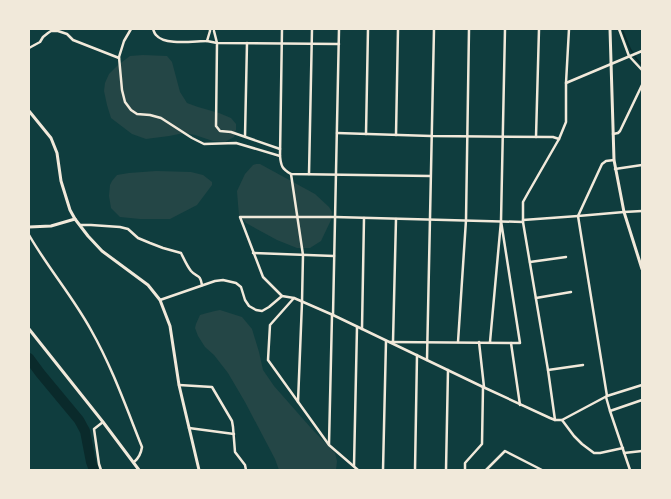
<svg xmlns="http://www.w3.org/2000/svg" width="671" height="499" viewBox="0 0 671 499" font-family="Inter,sans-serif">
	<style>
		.green { fill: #244646 }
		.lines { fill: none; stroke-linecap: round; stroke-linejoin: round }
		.stream { stroke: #0a2a2b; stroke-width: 1.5 }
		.river { stroke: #0a2a2b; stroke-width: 10 }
		.minor { stroke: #f1e9da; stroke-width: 2.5 }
		.tertiary { stroke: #f1e9da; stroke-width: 3 }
	</style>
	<rect width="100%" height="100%" fill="#0f3d3e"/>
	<g class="green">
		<polygon points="143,55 167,56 172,62 180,92 187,103 198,107 219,113 231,118 236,124 236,130 234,137 225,142 213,141 195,135 184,133 169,136 146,139 132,134 111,118 107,105 104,91 105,83 109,74 118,65 130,56"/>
		<polygon points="256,164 260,164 315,194 329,207 332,212 331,220 321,241 310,248 297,248 277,240 246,223 239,215 238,204 237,191 245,174 253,165"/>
		<polygon points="156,171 191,172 203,175 212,182 212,185 197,205 170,219 140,219 120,217 111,208 109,196 110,185 112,181 117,175 129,173"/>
		<path d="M 220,310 L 242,317 L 252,329 L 259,352 L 263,370 L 274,386 L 311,428 L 335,453 L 337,461 L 336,470 L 279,470 L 275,459 L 245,402 L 228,373 L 214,355 L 205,347 L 198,336 L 195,328 L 196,324 L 200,315 C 207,313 213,311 220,310 Z"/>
	</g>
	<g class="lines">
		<path class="stream" d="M 622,29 C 628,44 631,54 642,65"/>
		<polyline class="river" points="29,358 40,373 79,420 85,431 91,462 94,470"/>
		<g class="minor">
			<polyline points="131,29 124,41 119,57 122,90 125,102 131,110 137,114 150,115 161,118 192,138 204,144 236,143 280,156"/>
			<path d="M 153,29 C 154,31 154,33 156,35 C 165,46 194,41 207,41 L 210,31 L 210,29"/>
			<path d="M 282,29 L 280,156 C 281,166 282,169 291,174 L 430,176"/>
			<polyline points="619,29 629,56 642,70"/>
			<polyline points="214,31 217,43 339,44"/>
			<polyline points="207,41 217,43 216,126 220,131 231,132 280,149"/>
			<polyline points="29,48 40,42 43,37 48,33 51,31 58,31 67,34 73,40 119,58"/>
			<polyline points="566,83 642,51"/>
			<polyline points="337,133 431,136 553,137 559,139"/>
			<polyline points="366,134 368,29"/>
			<polyline points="613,134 618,133 620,131 642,85"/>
			<polyline points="396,135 398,29"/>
			<polyline points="245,136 247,43"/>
			<polyline points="536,137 539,29"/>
			<polyline points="615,169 642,165"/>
			<polyline points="291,174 303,255 302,302 298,402"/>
			<polyline points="309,174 312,29"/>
			<polyline points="523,220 578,216 624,212 642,211"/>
			<polyline points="501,221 505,29"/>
			<polyline points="523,222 335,217 240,217 263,277 282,296 294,298 333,315 483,387 550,418 555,420 562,420 607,396 578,216 602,164 606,161 614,160"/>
			<path d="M 80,225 L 91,225 L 120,227 L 128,229 L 138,238 L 150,243 L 163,248 L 181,253 C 184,259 187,266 191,271 C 197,278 200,273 202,285"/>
			<path d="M 29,235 C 48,268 73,297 91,330 C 112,367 126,407 142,447 C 141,454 139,458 134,462"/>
			<polyline points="253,253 334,256"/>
			<polyline points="530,262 566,257"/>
			<polyline points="294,298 270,325 268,360 329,445 358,470"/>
			<polyline points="536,298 571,292"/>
			<polyline points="160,300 215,281 223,280 236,283 241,287 245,300 249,306 256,310 262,311 269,307 282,296"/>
			<polyline points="333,315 339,29"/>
			<polyline points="362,329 364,218"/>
			<polyline points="390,342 520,343 501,221 490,342"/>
			<polyline points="393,342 396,219"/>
			<polyline points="458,342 466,220 469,29"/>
			<polyline points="479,342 484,387"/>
			<polyline points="511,343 520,405"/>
			<polyline points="427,360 434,29"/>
			<polyline points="548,370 583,365"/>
			<polyline points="179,385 212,387 232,421 233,427 235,452 245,465 246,470"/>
			<polyline points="607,396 642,385"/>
			<polyline points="606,397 610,411 642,400"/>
			<polyline points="610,411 630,470"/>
			<polyline points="555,420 548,370 523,222 523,202 528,193 559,139 566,122 566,83 569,29"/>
			<polyline points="562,420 574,436 582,444 594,453 600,453 623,448"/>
			<polyline points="189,428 234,434"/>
			<polyline points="329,444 332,315"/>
			<polyline points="624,453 642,451"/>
			<polyline points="354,466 357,327"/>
			<polyline points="101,470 99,464 94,429 103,422"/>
			<polyline points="383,470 386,341"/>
			<polyline points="415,470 417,355"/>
			<polyline points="446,470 448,370"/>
			<polyline points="465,470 465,463 482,444 483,387"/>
			<polyline points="486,470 505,451 542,470"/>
		</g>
		<g class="tertiary">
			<polyline points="610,29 614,160 624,212 642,269"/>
			<polyline points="29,111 51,138 57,153 61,181 70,210 75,219 88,236 102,251 148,285 160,300 170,326 179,385 199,470"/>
			<polyline points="29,227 51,226 75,219"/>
			<polyline points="29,329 103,422 139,470"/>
		</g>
	</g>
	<rect width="671" height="499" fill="none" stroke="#f1e9da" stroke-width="60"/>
</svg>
